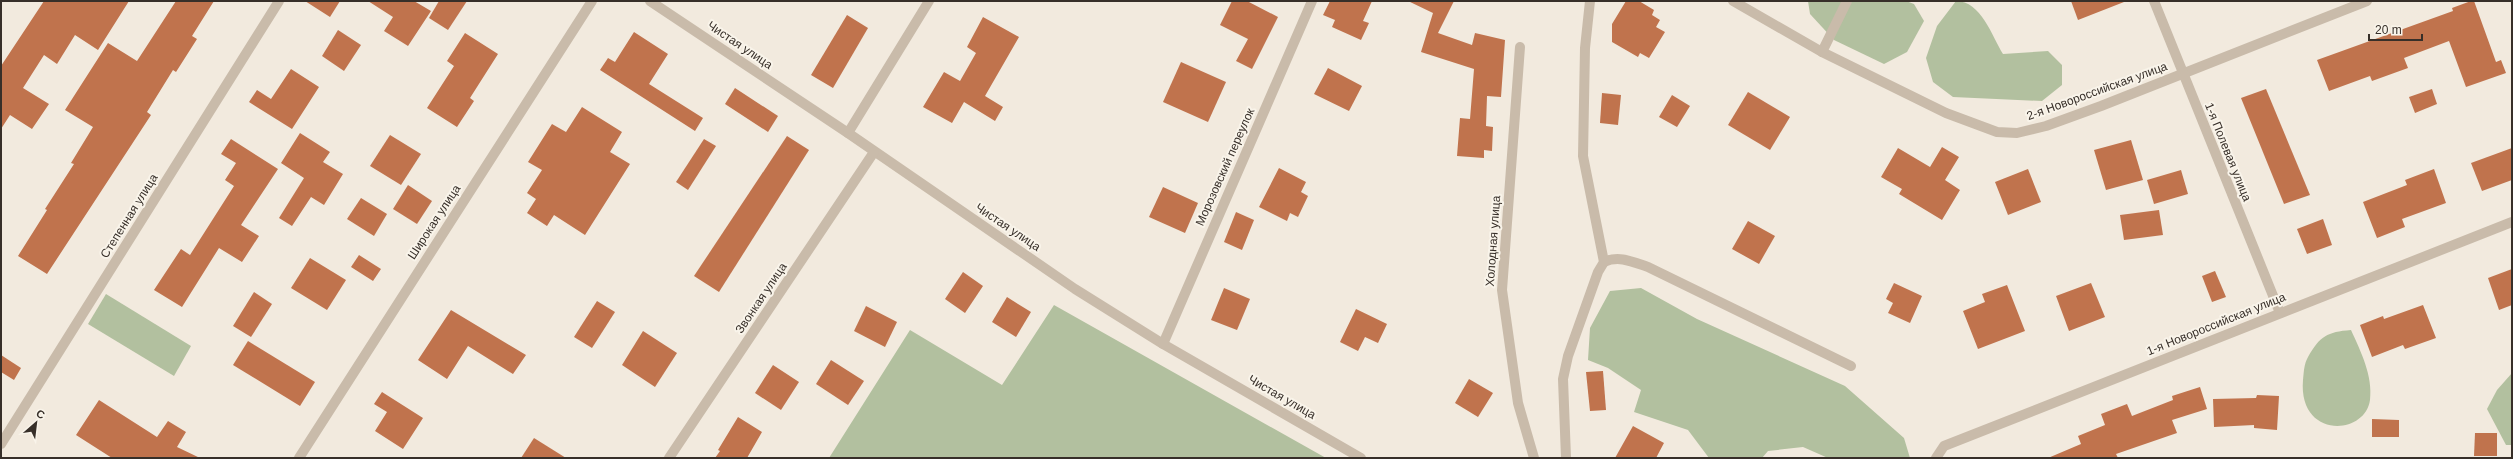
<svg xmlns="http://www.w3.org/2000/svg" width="2513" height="459" viewBox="0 0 2513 459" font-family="Arial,sans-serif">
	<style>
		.green { fill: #b2c09f }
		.building { fill: #c0734d }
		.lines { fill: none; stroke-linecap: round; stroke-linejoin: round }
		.minor { stroke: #c9bbaa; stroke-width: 10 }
		.labels { text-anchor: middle; stroke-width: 4; stroke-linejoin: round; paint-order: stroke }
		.street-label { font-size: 12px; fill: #372f29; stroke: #f9f4ea }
	</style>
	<rect width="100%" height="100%" fill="#f2eade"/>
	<g class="green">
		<polygon points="1808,1 1906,1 1914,4 1924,21 1907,52 1884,64 1834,40 1810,14"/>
		<path d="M 1956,1 C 1981,1 1992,36 2003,54 L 2048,51 L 2062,65 L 2062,85 L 2042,101 L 1953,97 L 1933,82 L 1926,58 L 1937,26 Z"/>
		<polygon points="1641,288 1697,319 1845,386 1904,438 1910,458 1828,458 1803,447 1768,451 1762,458 1709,458 1688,430 1634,412 1641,390 1608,368 1588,360 1590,328 1610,291"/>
		<polygon points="106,294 191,346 174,376 88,324"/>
		<polygon points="1054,305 1326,458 829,458 910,330 1002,385"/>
		<path d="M 2351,330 C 2361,352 2373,376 2370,400 C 2365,436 2298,439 2303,380 C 2304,371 2304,364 2308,357 C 2320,336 2327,332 2351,330 Z"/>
		<polygon points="2512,373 2512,445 2506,445 2487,409 2497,390"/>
	</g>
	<g class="building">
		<polygon points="44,1 129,1 98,50 75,35 57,64 44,55 23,88 49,104 32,129 10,115 1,129 1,66"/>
		<polygon points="176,1 214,1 192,36 197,39 176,72 173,70 147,112 151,115 47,274 18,256 47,210 45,209 74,164 71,163 93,127 65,110 108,43 137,61"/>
		<polygon points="305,1 340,1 330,17"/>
		<polygon points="368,1 414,1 431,11 408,46 384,31 393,17"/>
		<polygon points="439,1 467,1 448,30 429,18"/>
		<polygon points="1232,1 1247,1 1278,17 1252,69 1236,61 1248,39 1220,25"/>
		<polygon points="1330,1 1372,1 1363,21 1369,23 1361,40 1332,27 1335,20 1323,15"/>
		<polygon points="1408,1 1454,1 1438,33 1472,45 1475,33 1505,40 1501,97 1487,96 1486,126 1493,127 1492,151 1484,150 1484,158 1457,156 1460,118 1470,119 1474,69 1421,52 1433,13"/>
		<polygon points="1626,1 1639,1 1654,10 1652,15 1660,20 1656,27 1665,32 1649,58 1640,53 1638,57 1612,42 1612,24"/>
		<polygon points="2071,1 2124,1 2124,2 2078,20"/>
		<polygon points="2471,1 2474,1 2496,62 2501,60 2506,73 2466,87 2449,41 2404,58 2408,68 2372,81 2370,76 2329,91 2317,60 2453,11 2452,8"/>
		<polygon points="847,15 868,28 833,88 811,75"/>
		<polygon points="983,17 1019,37 985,96 1003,107 995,121 964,102 952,123 923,107 944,72 960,81 976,53 967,47"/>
		<polygon points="338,30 361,45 344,71 322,56"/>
		<polygon points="634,32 668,54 649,84 703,118 695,131 600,70 608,58 615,62"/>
		<polygon points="465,33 498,54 470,98 474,101 457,127 427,108 454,66 447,61"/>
		<polygon points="1181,62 1226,82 1208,122 1163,102"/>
		<polygon points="1328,68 1362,86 1349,111 1314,94"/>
		<polygon points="291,69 319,87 292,129 249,102 257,90 271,99"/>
		<polygon points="735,88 778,116 768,132 725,104"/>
		<polygon points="2266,89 2310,195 2284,204 2241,98"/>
		<polygon points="2432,89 2437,104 2415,113 2409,97"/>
		<polygon points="1748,92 1790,117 1770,150 1728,125"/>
		<polygon points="1602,93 1621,95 1618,125 1600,123"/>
		<polygon points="1672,95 1690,106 1677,127 1659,117"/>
		<polygon points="582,107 622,132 610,152 630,164 585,235 554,215 547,226 527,213 536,199 527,193 542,170 528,162 552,124 566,132"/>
		<polygon points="300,133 330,152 323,162 343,174 324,205 311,197 292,226 279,218 304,178 281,163"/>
		<polygon points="390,135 421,154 401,185 370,166"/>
		<polygon points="787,136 809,150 719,292 694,276"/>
		<polygon points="231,139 278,169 241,225 259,236 242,262 219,248 182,307 154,290 181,249 190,255 234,186 225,180 236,163 221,154"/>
		<polygon points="704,139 716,146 688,190 676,182"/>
		<polygon points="2131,140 2143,180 2106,190 2094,150"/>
		<polygon points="1942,147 1959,157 1945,180 1960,190 1942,220 1899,194 1902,189 1881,177 1898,148 1930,167"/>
		<polygon points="2512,148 2512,180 2482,191 2471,163"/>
		<polygon points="1279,168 1306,182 1301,192 1308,196 1298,217 1290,213 1287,221 1259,207"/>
		<polygon points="2028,169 2041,202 2008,215 1995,182"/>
		<polygon points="2434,169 2446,203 2402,219 2405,227 2377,238 2363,202 2407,185 2405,180"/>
		<polygon points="2181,170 2188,194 2154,204 2147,180"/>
		<polygon points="408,185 432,201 417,224 393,209"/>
		<polygon points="1163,187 1198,203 1185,233 1149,217"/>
		<polygon points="361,198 387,214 374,236 347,219"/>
		<polygon points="2159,210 2163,235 2124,240 2120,215"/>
		<polygon points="1236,212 1254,220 1242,250 1224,242"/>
		<polygon points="2323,219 2332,245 2307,254 2297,229"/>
		<polygon points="1748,221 1775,236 1759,264 1732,249"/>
		<polygon points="359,255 381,269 373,281 351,267"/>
		<polygon points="310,258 346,280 327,310 291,288"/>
		<polygon points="2512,269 2512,305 2499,310 2488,278"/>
		<polygon points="2215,271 2226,297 2212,302 2202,276"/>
		<polygon points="963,272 983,286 965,313 945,299"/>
		<polygon points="1894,283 1922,296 1910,323 1888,313 1893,303 1886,299"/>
		<polygon points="2091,283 2105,317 2069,331 2056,296"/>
		<polygon points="2007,285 2025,331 1978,349 1963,311 1985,302 1982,294"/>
		<polygon points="1224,288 1250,299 1237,330 1211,320"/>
		<polygon points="254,292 272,304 251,337 233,326"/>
		<polygon points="1007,297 1031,312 1016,337 992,322"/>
		<polygon points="597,301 615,312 592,348 574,337"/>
		<polygon points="2423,305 2436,338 2405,349 2403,345 2372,357 2360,325 2383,316 2384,319"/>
		<polygon points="866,306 897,322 885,347 854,331"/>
		<polygon points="1356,309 1387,324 1378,343 1365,337 1358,351 1340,342"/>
		<polygon points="451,310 526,355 513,374 468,346 447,379 418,360"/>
		<polygon points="643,331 677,353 655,387 622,365"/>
		<polygon points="248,341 315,382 300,406 233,365"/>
		<polygon points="1,355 21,368 14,380 1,372"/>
		<polygon points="831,360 864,381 848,405 816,384"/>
		<polygon points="773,365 799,382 781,410 755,393"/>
		<polygon points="1603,371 1606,410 1590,411 1586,372"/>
		<polygon points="1469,379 1493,393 1478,417 1455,403"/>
		<polygon points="2200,387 2207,409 2172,420 2177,433 2116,454 2118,458 2048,458 2081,444 2078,436 2105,425 2101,414 2127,404 2132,416 2173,400 2172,396"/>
		<polygon points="382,392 423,418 403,449 375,431 387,412 374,404"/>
		<polygon points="2257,395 2279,396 2277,430 2254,428 2254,425 2214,427 2213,399 2256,398"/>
		<polygon points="99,400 157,437 168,421 186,432 177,447 200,458 112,458 76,435"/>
		<polygon points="738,417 762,432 747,458 715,458 720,451 718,450"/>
		<polygon points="2372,419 2399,420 2399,437 2372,437"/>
		<polygon points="1633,426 1664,443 1656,458 1615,458"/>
		<polygon points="2475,433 2497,433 2497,456 2474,456"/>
		<polygon points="534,438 566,458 521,458"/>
	</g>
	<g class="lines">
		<g class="minor">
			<polyline points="650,1 848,133 1075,289 1163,344 1361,458"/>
			<polyline points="1733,1 1822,52 1946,113 1997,132 2017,133 2046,126 2101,106 2367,1"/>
			<polyline points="2154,1 2280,313"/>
			<polyline points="1520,47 1502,290 1518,403 1534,458"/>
			<polyline points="1822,52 1847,1"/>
			<polyline points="848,133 929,1"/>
			<path d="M 1604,262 C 1619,255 1633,262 1648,267 L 1851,366"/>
			<polyline points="1163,344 1312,1"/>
			<polyline points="1,444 279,1"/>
			<polyline points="299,458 592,1"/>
			<polyline points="669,458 874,152"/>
			<polyline points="1566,458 1563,379 1568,356 1598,272 1604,262 1583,156 1585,48 1590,1"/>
			<polyline points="1936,458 1944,446 2512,222"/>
		</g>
	</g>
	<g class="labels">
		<g class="street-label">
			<text transform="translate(740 45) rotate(34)" y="4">Чистая улица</text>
			<text transform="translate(2097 91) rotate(-20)" y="4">2-я Новороссийская улица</text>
			<text transform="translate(2228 152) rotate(68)" y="4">1-я Полевая улица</text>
			<text transform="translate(1225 167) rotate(-66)" y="4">Морозовский переулок</text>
			<text transform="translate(129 216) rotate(-58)" y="4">Степенная улица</text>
			<text transform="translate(434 222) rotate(-57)" y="4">Широкая улица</text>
			<text transform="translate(1008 227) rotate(34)" y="4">Чистая улица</text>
			<text transform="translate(1493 241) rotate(-86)" y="4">Холодная улица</text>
			<text transform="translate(761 298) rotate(-56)" y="4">Звонкая улица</text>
			<text transform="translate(2216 324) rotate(-22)" y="4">1-я Новороссийская улица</text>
			<text transform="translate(1282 397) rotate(30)" y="4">Чистая улица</text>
		</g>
	</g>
	<rect width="2513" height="459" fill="none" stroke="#372f29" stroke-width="4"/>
	<g transform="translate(36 423) rotate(28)" stroke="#f9f4ea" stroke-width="3" paint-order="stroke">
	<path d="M0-3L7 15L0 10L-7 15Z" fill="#372f29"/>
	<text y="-6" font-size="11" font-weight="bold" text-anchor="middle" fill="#372f29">С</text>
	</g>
	<path d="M2369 34v6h53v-6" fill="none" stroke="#372f29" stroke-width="2"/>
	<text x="2375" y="34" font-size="12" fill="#372f29" stroke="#f9f4ea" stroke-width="3" paint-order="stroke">20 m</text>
</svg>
